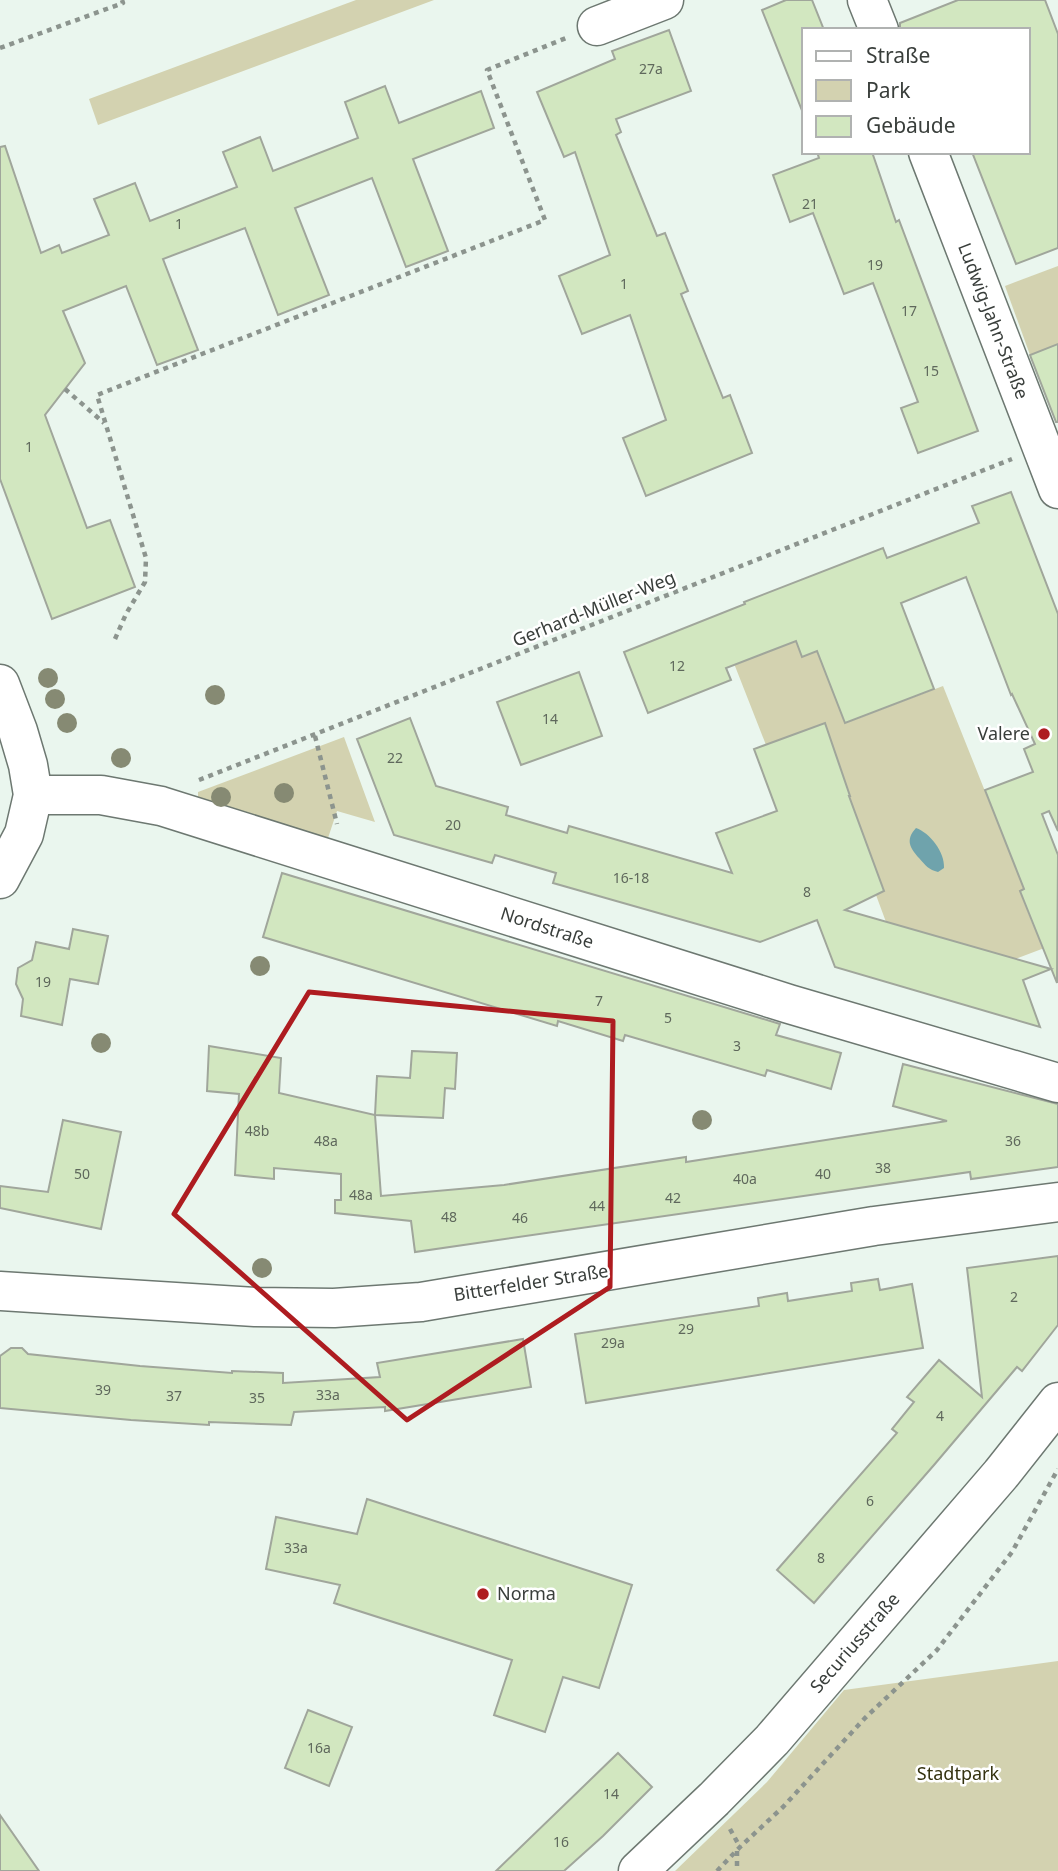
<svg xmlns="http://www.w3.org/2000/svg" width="1058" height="1871" viewBox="0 0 1058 1871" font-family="'Noto Sans',sans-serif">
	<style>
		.green { fill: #d3d2b0 }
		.water { fill: #6fa3ac }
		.building { fill: #d2e7c0; stroke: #a0a69b; stroke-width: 2 }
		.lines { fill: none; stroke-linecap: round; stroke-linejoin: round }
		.minor-casing { stroke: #6d7871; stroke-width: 41 }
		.major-casing { stroke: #6d7871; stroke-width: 41 }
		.path { stroke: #8c948e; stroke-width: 4.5; stroke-dasharray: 5 5; stroke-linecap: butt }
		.minor { stroke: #fff; stroke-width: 38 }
		.major { stroke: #fff; stroke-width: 38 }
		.tree { fill: #868a73 }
		.marked { fill: none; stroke: #ae1c20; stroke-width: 5; stroke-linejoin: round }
		.poi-dot { fill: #ae1c20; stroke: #fff; stroke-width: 2.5 }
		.labels { text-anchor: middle; stroke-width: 5; stroke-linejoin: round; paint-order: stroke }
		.number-label { font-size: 14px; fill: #5f685c }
		.street-label { font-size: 18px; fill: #393e3b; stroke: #fff }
		.poi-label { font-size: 18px; fill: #393e3b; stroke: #fff; text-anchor: end }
		.park-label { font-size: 18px; fill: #34320f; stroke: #fff }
	</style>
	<rect width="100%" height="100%" fill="#eaf6ee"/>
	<g class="green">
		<polygon points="356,0 434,0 98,125 89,99"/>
		<polygon points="1058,266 1058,344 1030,355 1005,286"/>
		<polygon points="724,638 764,653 796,641 802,657 835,644 828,678 846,723 943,686 1024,889 1020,892 1033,925 1047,947 1015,959 886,922 876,895 884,890 865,840 841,800 850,795 837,758 766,745"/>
		<polygon points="344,737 375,822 337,811 328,838 198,798 198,792 206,789"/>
		<polygon points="1058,1661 1058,1871 675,1871 767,1782 844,1690"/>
	</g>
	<path class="water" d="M 916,828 C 930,833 945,852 944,868 L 938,872 C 929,870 925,865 919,858 C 910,848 905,840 916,828 Z"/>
	<g class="building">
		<polygon points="786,0 812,0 824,30 804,30 804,112 803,113 762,10"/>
		<polygon points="958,0 1045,0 1058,34 1058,248 1016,264 972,152 1028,152 1028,30 900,30 900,23"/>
		<polygon points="669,30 691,91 616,119 621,132 616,135 657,236 665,233 688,291 681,294 723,398 730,395 752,453 646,496 623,438 666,420 630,315 582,334 559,276 610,255 575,152 564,157 537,92 615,59 612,51"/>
		<polygon points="385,86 399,123 481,91 494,128 413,159 448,251 406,267 372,178 295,208 329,295 278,315 245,228 163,259 198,350 157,365 126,286 63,311 85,363 45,415 87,528 110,520 135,587 52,619 0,479 0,147 5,146 41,253 59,245 62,253 109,235 94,199 135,183 150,221 237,187 223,152 260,137 273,171 358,138 345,102"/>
		<polygon points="817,152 872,152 896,222 899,220 978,431 918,453 901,408 918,402 873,283 844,294 813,213 790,222 773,175 819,158"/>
		<polygon points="1058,344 1058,422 1056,422 1030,355"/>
		<polygon points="1011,492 1058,614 1058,831 1049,811 1042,814 1058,855 1057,983 1020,891 1024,889 985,790 1033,772 1024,749 1035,744 1012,694 1011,695 966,577 901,603 934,689 845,723 817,651 802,657 796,641 726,668 731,680 648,713 624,652 745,604 744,602 883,548 887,558 979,523 972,506"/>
		<polygon points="579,672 602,736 521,765 497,702"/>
		<polygon points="410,718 436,786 508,807 506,815 567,833 569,826 732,873 716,833 777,811 754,749 825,723 850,796 849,796 884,891 845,910 1051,969 1023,980 1040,1027 835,967 817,920 760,942 553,883 556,873 495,855 492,863 394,835 357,739"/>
		<polygon points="282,873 780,1024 776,1035 841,1053 831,1089 767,1070 765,1076 625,1035 623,1041 558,1021 557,1026 263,937"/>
		<polygon points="73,929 108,936 98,984 70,979 62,1025 21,1016 23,999 16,984 18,968 32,960 36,942 69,949"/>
		<polygon points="209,1046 281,1058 279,1093 375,1115 381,1196 504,1185 686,1157 686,1162 947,1121 893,1106 903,1064 1058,1104 1058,1167 971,1179 970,1172 415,1252 411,1221 335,1213 335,1200 341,1200 341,1174 274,1168 274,1179 235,1175 239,1094 207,1091"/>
		<polygon points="412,1051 457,1053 455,1089 445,1088 443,1118 375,1115 377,1076 410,1078"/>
		<polygon points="63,1120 121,1132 101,1229 0,1208 0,1186 48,1192"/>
		<polygon points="1058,1256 1058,1325 1022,1371 1017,1367 934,1465 814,1603 777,1570 897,1433 892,1429 914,1402 907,1397 939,1360 982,1397 967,1268"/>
		<polygon points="878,1279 880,1290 912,1284 923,1348 586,1403 575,1334 759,1306 758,1298 787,1293 788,1301 852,1291 851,1283"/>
		<polygon points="523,1339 531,1387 385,1411 385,1407 294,1412 291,1425 209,1422 209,1425 131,1420 0,1408 0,1356 11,1348 22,1348 28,1354 140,1366 232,1373 232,1371 283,1373 283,1383 380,1377 377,1363"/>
		<polygon points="367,1499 632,1585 599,1688 563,1677 545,1732 494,1715 512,1660 334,1603 340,1585 266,1569 276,1517 357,1534"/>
		<polygon points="308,1710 352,1727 329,1786 285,1768"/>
		<polygon points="618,1753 652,1787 603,1836 564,1871 496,1871"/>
		<polygon points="0,1815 39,1871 0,1871"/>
	</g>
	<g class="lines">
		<defs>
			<g id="minor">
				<polyline points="867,0 879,30"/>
				<polyline points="597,26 664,0"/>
				<polyline points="928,152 1058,489"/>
				<polyline points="33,795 101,795 161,806 789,1004 1058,1083"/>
				<polyline points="0,1291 255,1307 334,1308 421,1302 874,1226 1058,1202"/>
				<polyline points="638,1871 714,1799 772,1740 1001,1474 1058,1402"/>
			</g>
			<polyline id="major" points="0,684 18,731 28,765 33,795 24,834 0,879"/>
		</defs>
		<use href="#minor" class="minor-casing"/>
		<use href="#major" class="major-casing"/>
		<g class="path">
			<polyline points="0,48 123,3 122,0"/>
			<polyline points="65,389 104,423"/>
			<polyline points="115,639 126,614 145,582 146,558 97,395 545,220 487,70 566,38"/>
			<polyline points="315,736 337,824"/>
			<polyline points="199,780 1012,459"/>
			<polyline points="730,1829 740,1847"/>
			<polyline points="737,1851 737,1871"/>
			<polyline points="717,1871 740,1847 783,1807 865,1718 937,1650 1012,1552 1058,1469"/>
		</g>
		<use href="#minor" class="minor"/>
		<use href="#major" class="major"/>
	</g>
	<g class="tree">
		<circle cx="48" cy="678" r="10"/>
		<circle cx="215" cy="695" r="10"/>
		<circle cx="55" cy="699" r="10"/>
		<circle cx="67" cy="723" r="10"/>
		<circle cx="121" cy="758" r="10"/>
		<circle cx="284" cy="793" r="10"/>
		<circle cx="221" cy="797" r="10"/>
		<circle cx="260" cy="966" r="10"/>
		<circle cx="101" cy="1043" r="10"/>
		<circle cx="702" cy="1120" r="10"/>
		<circle cx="262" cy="1268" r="10"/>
	</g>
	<path class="marked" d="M 309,992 L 613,1021 L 610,1287 L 407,1420 L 174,1214 Z"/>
	<g class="poi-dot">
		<circle cx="1044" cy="734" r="7"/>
		<circle cx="483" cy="1594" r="7"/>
	</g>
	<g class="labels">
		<g class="number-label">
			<text x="651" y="74">27a</text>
			<text x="810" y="209">21</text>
			<text x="179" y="229">1</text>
			<text x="875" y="270">19</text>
			<text x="624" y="289">1</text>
			<text x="909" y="316">17</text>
			<text x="931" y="376">15</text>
			<text x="29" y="452">1</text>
			<text x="677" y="671">12</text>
			<text x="550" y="724">14</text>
			<text x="395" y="763">22</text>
			<text x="453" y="830">20</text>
			<text x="631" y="883">16-18</text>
			<text x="807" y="897">8</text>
			<text x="43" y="987">19</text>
			<text x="599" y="1006">7</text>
			<text x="668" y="1023">5</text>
			<text x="737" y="1051">3</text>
			<text x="257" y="1136">48b</text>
			<text x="326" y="1146">48a</text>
			<text x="1013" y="1146">36</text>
			<text x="883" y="1173">38</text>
			<text x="82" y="1179">50</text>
			<text x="823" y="1179">40</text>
			<text x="745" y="1184">40a</text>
			<text x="361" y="1200">48a</text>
			<text x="673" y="1203">42</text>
			<text x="597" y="1211">44</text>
			<text x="449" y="1222">48</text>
			<text x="520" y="1223">46</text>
			<text x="1014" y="1302">2</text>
			<text x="686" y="1334">29</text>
			<text x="613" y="1348">29a</text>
			<text x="103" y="1395">39</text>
			<text x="328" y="1400">33a</text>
			<text x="174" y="1401">37</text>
			<text x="257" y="1403">35</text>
			<text x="940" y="1421">4</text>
			<text x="870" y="1506">6</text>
			<text x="296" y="1553">33a</text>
			<text x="821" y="1563">8</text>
			<text x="319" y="1753">16a</text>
			<text x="611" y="1799">14</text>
			<text x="561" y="1847">16</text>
		</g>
		<g class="street-label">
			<text transform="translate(993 321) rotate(69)" y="6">Ludwig-Jahn-Straße</text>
			<text transform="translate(594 609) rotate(-22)" y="6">Gerhard-Müller-Weg</text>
			<text transform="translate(547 928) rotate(18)" y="6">Nordstraße</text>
			<text transform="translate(531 1283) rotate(-9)" y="6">Bitterfelder Straße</text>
			<text transform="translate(855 1643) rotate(-49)" y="6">Securiusstraße</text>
		</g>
		<g class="poi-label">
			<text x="1030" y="740">Valere</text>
			<text x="497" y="1600" text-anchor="start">Norma</text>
		</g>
		<g class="park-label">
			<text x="958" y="1780">Stadtpark</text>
		</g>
	</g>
	<rect x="802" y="28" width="228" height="126" fill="#ffffff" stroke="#b0b2b1" stroke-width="2"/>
	<rect x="816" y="51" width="35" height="10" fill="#ffffff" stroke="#b0b2b1" stroke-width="2"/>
	<text x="866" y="63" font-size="21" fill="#393e3b">Straße</text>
	<rect x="816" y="80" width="35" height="21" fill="#d3d2b0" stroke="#b0b2b1" stroke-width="2"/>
	<text x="866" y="98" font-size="21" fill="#393e3b">Park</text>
	<rect x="816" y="116" width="35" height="21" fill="#d2e7c0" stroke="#b0b2b1" stroke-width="2"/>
	<text x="866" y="133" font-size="21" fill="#393e3b">Gebäude</text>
</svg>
